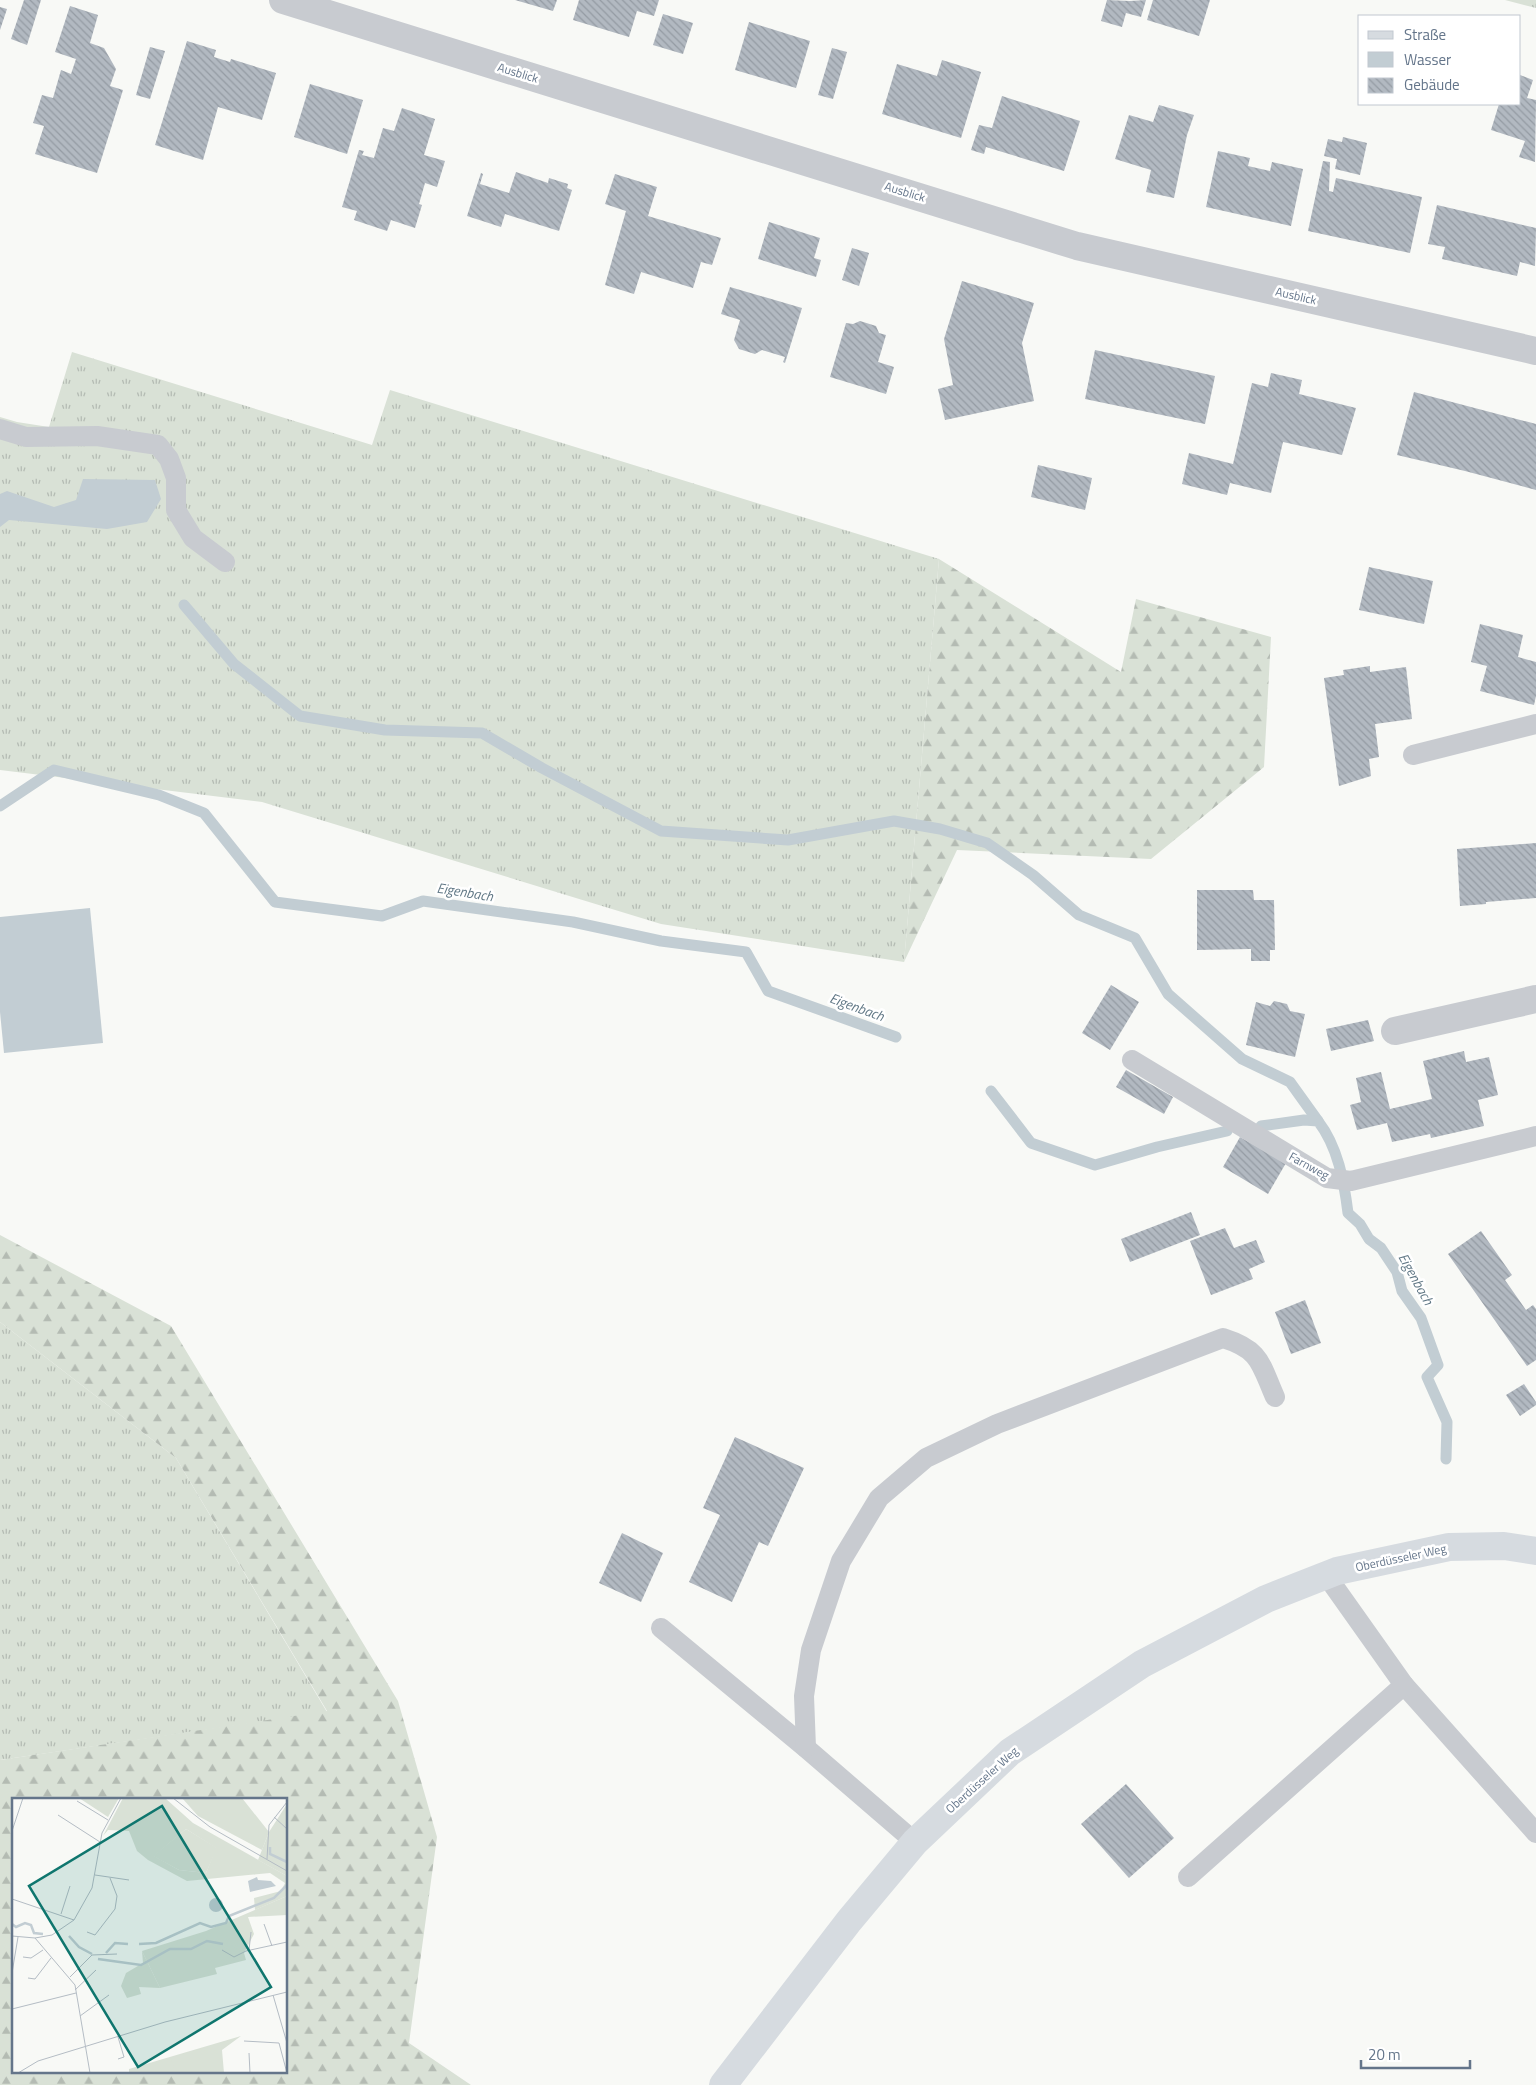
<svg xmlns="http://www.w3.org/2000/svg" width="1536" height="2085" viewBox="0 0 1536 2085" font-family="'Titillium Web',sans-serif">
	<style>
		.grass { fill: url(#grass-tufts) }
		.forest { fill: url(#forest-firs); fill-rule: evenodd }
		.water { fill: #c2cdd3 }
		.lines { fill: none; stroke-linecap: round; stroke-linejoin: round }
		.stream { stroke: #c2cdd3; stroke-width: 11 }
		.building { fill: url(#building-back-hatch) }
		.lane { stroke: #c8cbd0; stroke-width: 20 }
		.street { stroke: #c8cbd0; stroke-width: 28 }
		.secondary { stroke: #d6dbe0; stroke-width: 28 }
		.labels { text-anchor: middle; stroke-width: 5; stroke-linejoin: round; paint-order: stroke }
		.street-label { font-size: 12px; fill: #64758a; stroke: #fff }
		.water-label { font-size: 14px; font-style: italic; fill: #607785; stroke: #fff }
		.inset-river { fill: none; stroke: #c2cdd3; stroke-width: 2.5 }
		.inset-road { fill: none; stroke: #b4bcc4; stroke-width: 1 }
		.view { fill: #0f766e; fill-opacity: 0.15; stroke: #0f766e; stroke-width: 2.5 }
		.inset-edge { fill: none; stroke: #64758a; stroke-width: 2.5 }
	</style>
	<defs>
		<pattern id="grass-tufts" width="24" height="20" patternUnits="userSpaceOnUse" patternTransform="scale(1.25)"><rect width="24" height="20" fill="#d9e1d6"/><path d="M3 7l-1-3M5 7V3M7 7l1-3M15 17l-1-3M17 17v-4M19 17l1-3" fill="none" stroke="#b4bbb3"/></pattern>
		<pattern id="forest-firs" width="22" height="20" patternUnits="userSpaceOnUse" patternTransform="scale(1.25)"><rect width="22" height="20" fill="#d9e1d6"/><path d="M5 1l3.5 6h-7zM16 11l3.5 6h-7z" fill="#b4bbb3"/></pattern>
		<pattern id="building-back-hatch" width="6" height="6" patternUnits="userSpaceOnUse" patternTransform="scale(1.25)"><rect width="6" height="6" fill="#b2b9c1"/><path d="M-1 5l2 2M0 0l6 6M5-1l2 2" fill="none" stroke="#949ba3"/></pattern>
	</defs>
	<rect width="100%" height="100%" fill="#f8f9f6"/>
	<g class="grass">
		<polygon points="1505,0 1536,0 1536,8"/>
		<polygon points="72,352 372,445 390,390 939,559 904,962 661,924 262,802 0,770 0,417 17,422 49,427"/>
		<polygon points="0,1322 176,1458 327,1712 0,1760"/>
	</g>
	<g class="forest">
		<polygon points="939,559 1121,672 1136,599 1271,637 1264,767 1151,859 957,850 904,962"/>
		<path d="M 0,1235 L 171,1326 L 398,1701 L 437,1837 L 409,2043 L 471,2085 L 0,2085 L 0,1760 L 327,1711 L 176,1458 L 0,1322 ZM 14,1799 L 286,1799 L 286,2071 L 14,2071 Z"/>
	</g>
	<g class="water">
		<polygon points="83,479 155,480 161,499 147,522 107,529 9,520 0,527 0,494 7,491 54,507 76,500"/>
		<polygon points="90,908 103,1043 4,1053 0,1012 0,917"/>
	</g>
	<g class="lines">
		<g class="stream">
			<polyline points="184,605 234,664 300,716 385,730 482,733 542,768 661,831 788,840 894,821 940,829 987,843 1033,875 1079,915 1135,938 1168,994 1242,1059 1290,1082 1318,1121"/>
			<polyline points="0,806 54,770 159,795 204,813 275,902 382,916 423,901 573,922 661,941 746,952 768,991 896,1037"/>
			<polyline points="991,1091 1031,1143 1095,1165 1157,1147 1227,1131"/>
			<path d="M 1261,1126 L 1304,1120 L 1318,1121 C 1338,1147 1344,1181 1348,1213 L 1360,1224 L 1369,1239 L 1381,1248 L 1397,1272 L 1402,1291 L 1421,1318 L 1438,1365 L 1427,1377 L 1447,1422 L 1446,1459"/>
		</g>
	</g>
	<g class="building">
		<polygon points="24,0 41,0 27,45 11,39"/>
		<polygon points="515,0 557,0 553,11"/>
		<polygon points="579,0 659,0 654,16 637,11 629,37 573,20"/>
		<polygon points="1107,0 1130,1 1146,0 1141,17 1126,13 1122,27 1101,21"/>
		<polygon points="1153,0 1210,0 1199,36 1147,20"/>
		<polygon points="70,6 98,15 90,43 104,48 116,69 110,86 123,90 97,173 35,154 44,126 33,123 42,95 53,98 61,70 71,74 76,59 55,52"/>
		<polygon points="0,7 7,9 0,30"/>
		<polygon points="663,14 693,23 683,54 653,45"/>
		<polygon points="749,22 810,41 796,88 735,70"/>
		<polygon points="187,41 216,50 214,57 230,62 231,59 276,73 262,120 218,107 203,160 155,145"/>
		<polygon points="150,47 165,51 150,99 136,95"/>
		<polygon points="832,48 847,52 833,99 818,95"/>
		<polygon points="942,60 981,72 961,138 882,114 897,64 937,76"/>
		<polygon points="1520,75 1533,80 1527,98 1536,100 1535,162 1519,157 1525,141 1491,130 1499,104 1520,104"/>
		<polygon points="310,84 363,100 347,154 294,137"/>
		<polygon points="1002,96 1080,121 1064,171 986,147 984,154 971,150 979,125 992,128"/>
		<polygon points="1159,105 1194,115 1187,135 1174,198 1146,192 1151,170 1115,159 1129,115 1153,122"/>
		<polygon points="402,108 435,119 424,155 445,161 437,187 425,183 419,204 422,205 415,228 391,220 387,231 354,220 357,211 342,207 359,150 364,151 362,155 374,158 383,128 394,131"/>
		<polygon points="1343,137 1367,143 1360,175 1335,169 1337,159 1324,156 1328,139 1342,142"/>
		<polygon points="1218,151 1250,158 1248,166 1270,171 1272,162 1303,169 1291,226 1206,207"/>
		<polygon points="1323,161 1330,162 1329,191 1333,192 1336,178 1422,197 1410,253 1308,231"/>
		<polygon points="516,172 548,183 549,178 568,184 567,188 572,190 559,231 505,214 501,227 467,216 481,173 483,174 480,184 509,193"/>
		<polygon points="615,174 657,187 648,216 721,238 712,265 701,262 693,288 641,272 634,294 605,285 626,211 605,204"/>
		<polygon points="1437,205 1536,228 1535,266 1520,262 1517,276 1442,259 1445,247 1428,244"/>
		<polygon points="769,222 820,238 814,258 821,260 816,277 758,259"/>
		<polygon points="852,248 869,253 859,286 842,280"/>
		<polygon points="962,281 1034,303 1022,343 1034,401 945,420 938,389 953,385 944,339"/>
		<polygon points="730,287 802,308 785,363 783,362 785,357 762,350 755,354 739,349 734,340 740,320 721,314"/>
		<polygon points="860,321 876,326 879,333 886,335 878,362 894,367 886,394 830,377 846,323 853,324"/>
		<polygon points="1095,350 1215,376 1205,424 1085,399"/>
		<polygon points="1271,373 1302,380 1299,394 1356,408 1342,455 1283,442 1271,493 1230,483 1227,495 1182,484 1189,453 1233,464 1252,383 1268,387"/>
		<polygon points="1414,392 1536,424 1536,490 1465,471 1397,455"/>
		<polygon points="1038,465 1092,478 1085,510 1031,497"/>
		<polygon points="1369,567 1433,581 1424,624 1359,610"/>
		<polygon points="1480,624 1523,635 1518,657 1536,662 1536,696 1534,705 1480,691 1487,666 1471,662"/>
		<polygon points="1370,666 1370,672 1406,667 1412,719 1375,724 1379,757 1369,759 1371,776 1339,786 1324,678 1344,675 1343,670"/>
		<polygon points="1536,843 1536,898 1486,902 1486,904 1460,906 1457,849"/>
		<polygon points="1197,890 1253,890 1254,900 1274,900 1275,950 1270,950 1270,961 1251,961 1251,949 1197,950"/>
		<polygon points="1111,985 1139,1002 1110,1050 1082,1033"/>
		<polygon points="1274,1001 1287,1004 1290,1011 1305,1014 1295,1057 1246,1045 1256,1002 1270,1006"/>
		<polygon points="1368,1020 1374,1041 1331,1051 1326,1029"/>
		<polygon points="1464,1051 1466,1062 1489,1057 1498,1095 1478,1100 1484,1126 1431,1138 1430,1134 1392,1142 1387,1123 1357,1130 1350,1105 1361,1102 1356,1078 1381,1072 1390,1109 1432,1099 1423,1061"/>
		<polygon points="1126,1070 1173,1097 1164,1114 1116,1087"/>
		<polygon points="1240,1137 1286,1163 1268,1194 1223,1167"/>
		<polygon points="1191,1212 1200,1235 1130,1262 1121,1239"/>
		<polygon points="1225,1228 1234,1248 1256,1240 1265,1262 1249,1269 1253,1279 1211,1295 1190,1241"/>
		<polygon points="1481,1231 1512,1275 1505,1280 1526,1310 1533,1305 1536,1309 1536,1360 1527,1366 1448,1254"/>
		<polygon points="1305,1300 1321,1343 1291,1354 1275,1312"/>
		<polygon points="1524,1384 1536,1402 1536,1405 1520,1416 1506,1395"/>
		<polygon points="735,1437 804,1468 768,1546 759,1542 732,1602 689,1582 720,1515 703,1508"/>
		<polygon points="622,1533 663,1553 641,1602 599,1583"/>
		<polygon points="1126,1784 1174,1838 1129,1878 1081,1824"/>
	</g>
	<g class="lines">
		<g class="lane">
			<polyline points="0,429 26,437 97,436 158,445 169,459 176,478 176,510 193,538 225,562"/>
			<polyline points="1413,755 1536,724"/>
			<polyline points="1132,1060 1327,1178 1351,1181 1536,1136"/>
			<polyline points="1326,1575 1404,1685 1536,1833"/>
			<polyline points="661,1628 806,1748 915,1842"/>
			<path d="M 806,1748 L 804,1696 L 811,1650 L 841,1561 L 879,1498 L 926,1458 L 997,1424 L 1223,1338 C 1261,1350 1260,1363 1275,1397"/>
			<polyline points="1188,1877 1404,1685"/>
		</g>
		<g class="street">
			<polyline points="283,0 1077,246 1536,351"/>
			<polyline points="1395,1031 1536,999"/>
		</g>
		<polyline class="secondary" points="723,2085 849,1921 915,1842 1010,1752 1142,1664 1266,1599 1337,1571 1449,1547 1504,1546 1536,1551"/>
	</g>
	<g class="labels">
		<g class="street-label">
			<text transform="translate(518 73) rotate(17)" y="4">Ausblick</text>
			<text transform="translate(905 192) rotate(17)" y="4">Ausblick</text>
			<text transform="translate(1296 296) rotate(13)" y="4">Ausblick</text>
			<text transform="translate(1309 1166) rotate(29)" y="4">Farnweg</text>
			<text transform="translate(1401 1558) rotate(-12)" y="4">Oberdüsseler Weg</text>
			<text transform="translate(982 1780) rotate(-42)" y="4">Oberdüsseler Weg</text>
		</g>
		<g class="water-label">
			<text transform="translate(465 892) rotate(9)" y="5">Eigenbach</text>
			<text transform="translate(857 1007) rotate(20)" y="5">Eigenbach</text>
			<text transform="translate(1416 1279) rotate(61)" y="5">Eigenbach</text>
		</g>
	</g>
	<g transform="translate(12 1798)">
		<rect width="275" height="275" fill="#f8f9f6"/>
		<path d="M 275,6 L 275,78 L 246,62 L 257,34 ZM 174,31 L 205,50 L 194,75 L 167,72 L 141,58 ZM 275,98 L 275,117 L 236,119 L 242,136 L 232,155 L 234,162 L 203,170 L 205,176 L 148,190 L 130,153 L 194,133 ZM 229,238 L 210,252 L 212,275 L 117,275 L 117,271 Z" fill="#d9e1d6"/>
		<path d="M 67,0 L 107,0 L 96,19 ZM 111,0 L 153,0 L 181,25 L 275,78 L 275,98 L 243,112 L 242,100 L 269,93 L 273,85 L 258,75 L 175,83 L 136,62 L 125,53 L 117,33 L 96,32 L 91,38 ZM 174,31 L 204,50 L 194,75 L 167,72 L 142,58 ZM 170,0 L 230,0 L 257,34 L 250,52 L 186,18 ZM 130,153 L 148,190 L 127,189 L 129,196 L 115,200 L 109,188 L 114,175 L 131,165 Z" fill="#d9e1d6" fill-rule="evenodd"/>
		<path d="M 159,260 L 162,271 L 140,275 L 138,267 Z" fill="#d9e1d6"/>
		<path d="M 245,79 L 246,82 L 259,83 L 264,88 L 238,94 L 236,83 ZM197 107a7 7 0 1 1 14 0a7 7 0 1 1-14 0Z" fill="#c2cdd3"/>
		<path class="inset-river" d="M 258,49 L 258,56 L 275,64M 0,126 L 4,129 L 13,125 L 19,127 L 22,135 L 31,136M 57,138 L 67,149 L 80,156M 127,146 L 144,145 L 188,125 L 199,129 L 214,125 L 217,118 L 262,100 L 275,87M 94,155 L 103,145 L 116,146M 86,161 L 129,167 L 158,151 L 179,151 L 195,143 L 211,146"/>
		<path class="inset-road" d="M 161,0 L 198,29 L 275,73M 65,3 L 96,22M 46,17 L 88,44M 262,19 L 275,31M 0,33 L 11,0M 255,61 L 257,27 L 275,4M 83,77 L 117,82M 0,101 L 62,122M 49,116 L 58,88M 252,126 L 260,148M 75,134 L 83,137 L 103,111 L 105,98 L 98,80M 0,138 L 23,140 L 40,137 L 62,122 L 80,90 L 90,35 L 109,0M 23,140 L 63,187 L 78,275M 210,152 L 222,159 L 234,153 L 275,144M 237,152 L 239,134M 11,159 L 19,160 L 31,152M 0,175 L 6,139M 58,179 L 80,157 L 105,156M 16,180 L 23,181 L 39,160M 63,192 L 84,172M 261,197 L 275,245M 0,211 L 64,195M 68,218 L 97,197M 232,243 L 267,245 L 275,275M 237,255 L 238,275M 106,261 L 112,259 L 106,239M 6,275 L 26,263 L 153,224 L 275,194"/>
		<path class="view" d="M 150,8 L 259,189 L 126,269 L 17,88 Z"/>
		<rect width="275" height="275" class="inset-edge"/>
	</g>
	<rect x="1358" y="15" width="162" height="90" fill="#ffffff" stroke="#c1c8d0"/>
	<rect x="1368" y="31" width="25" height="8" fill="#d6dbe0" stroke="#c1c8d0"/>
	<text x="1404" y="40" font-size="15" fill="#64758a">Straße</text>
	<rect x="1368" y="52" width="25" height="15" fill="#c2cdd3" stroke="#c1c8d0"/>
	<text x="1404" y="65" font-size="15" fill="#64758a">Wasser</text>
	<rect x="1368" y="78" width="25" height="15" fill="url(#building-back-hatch)" stroke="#c1c8d0"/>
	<text x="1404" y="90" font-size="15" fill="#64758a">Gebäude</text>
	<path d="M1361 2060v8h109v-8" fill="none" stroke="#64758a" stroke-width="2.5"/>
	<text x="1368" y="2060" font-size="15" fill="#64758a" stroke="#ffffff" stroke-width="4" paint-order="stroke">20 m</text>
</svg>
